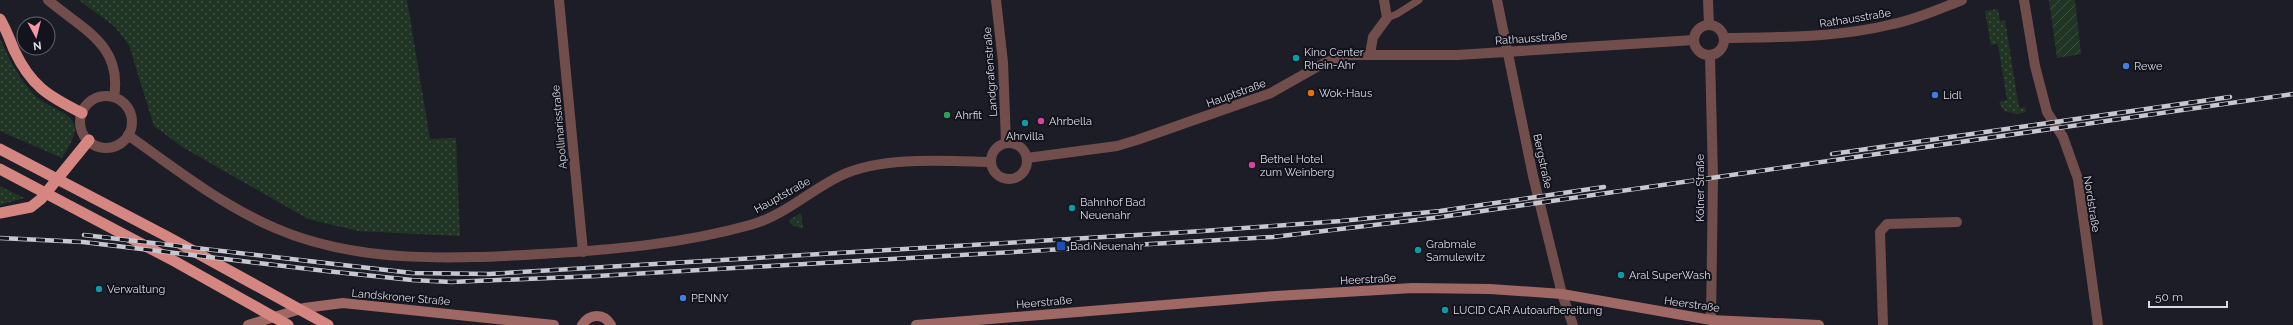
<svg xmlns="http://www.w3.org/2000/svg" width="2293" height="325" viewBox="0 0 2293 325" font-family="Raleway,sans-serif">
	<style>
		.grass { fill: url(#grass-dots) }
		.garden { fill: url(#garden-furrows) }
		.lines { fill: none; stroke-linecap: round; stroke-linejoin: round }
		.pedestrian { stroke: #714e4b; stroke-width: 7 }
		.minor { stroke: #714e4b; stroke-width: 10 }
		.tertiary { stroke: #714e4b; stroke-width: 10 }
		.secondary { stroke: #a06865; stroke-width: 10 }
		.trunk { stroke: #d68681; stroke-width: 11 }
		.rail-casing { stroke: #c7c8cf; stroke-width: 4.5 }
		.rail { stroke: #13131d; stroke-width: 3; stroke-dasharray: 9; stroke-linecap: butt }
		.culture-dot { fill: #0f9aa8; stroke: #13131d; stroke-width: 1.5 }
		.shop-dot { fill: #3f7fe0; stroke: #13131d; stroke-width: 1.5 }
		.food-dot { fill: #e8710a; stroke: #13131d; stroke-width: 1.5 }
		.leisure-dot { fill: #2e9e5b; stroke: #13131d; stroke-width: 1.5 }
		.hotel-dot { fill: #d1479c; stroke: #13131d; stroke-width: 1.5 }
		.transit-dot { fill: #1a4fb4; stroke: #13131d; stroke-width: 1.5 }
		.labels { text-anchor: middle; stroke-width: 4; stroke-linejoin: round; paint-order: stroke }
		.street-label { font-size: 11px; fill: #dadbe2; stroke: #13131d }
		.poi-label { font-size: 11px; fill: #dadbe2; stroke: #13131d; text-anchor: start }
	</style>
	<defs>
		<pattern id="grass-dots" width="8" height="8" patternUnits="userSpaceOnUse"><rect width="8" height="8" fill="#213525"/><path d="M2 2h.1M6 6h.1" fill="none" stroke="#415244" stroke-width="1.8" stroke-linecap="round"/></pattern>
		<pattern id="garden-furrows" width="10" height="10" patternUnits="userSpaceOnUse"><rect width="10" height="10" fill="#213525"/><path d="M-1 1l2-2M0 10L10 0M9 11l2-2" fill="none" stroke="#415244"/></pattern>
	</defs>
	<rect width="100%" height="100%" fill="#1c1d27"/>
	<g class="grass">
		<polygon points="79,0 407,0 430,139 456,138 460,236 358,231 308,219 184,148 154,126 129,45 115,27"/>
		<polygon points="1998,9 2000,21 2005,20 2019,108 2025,107 2026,112 2016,114 2004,111 1999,102 2007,100 1998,44 1991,45 1985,11"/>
		<path d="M 0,38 C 10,61 22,86 42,101 C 51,108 70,113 74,124 C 78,135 67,149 62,158 L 0,131 Z"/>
		<polygon points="0,186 24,198 0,205"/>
		<polygon points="801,213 803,229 792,225 789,220"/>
	</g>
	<polygon class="garden" points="2049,0 2075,0 2081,54 2057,58"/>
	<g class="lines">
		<polyline class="pedestrian" points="1387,18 1397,14 1419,0"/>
		<g class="minor">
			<path d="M 48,0 C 82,29 123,45 114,97"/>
			<polyline points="559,0 583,252"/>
			<polyline points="1497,0 1533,176 1562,294 1573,325"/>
			<polyline points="1708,0 1709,25"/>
			<polyline points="2024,0 2035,66 2047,112 2063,137 2078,179 2098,325"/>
			<polyline points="1370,54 1373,37 1387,18 1384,0"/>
			<circle cx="106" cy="122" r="26"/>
			<path d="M 128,135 C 175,169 222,205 275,228 C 357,264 454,259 541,254 C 611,250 682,244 750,225 C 784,216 810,190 842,175 C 883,156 947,161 991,162"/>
			<polyline points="1883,325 1880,232 1887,224 1957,222"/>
		</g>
		<g class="tertiary">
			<polyline points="996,0 1003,62 1006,143"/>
			<circle cx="1709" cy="40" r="15"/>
			<path d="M 1724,38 C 1781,37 1837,38 1893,24 C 1917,19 1939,9 1962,0"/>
			<polyline points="1710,55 1713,177 1711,320"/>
			<circle cx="1009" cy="161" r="18"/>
			<polyline points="1027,158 1117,146 1137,140 1271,93 1324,63 1348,55 1457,55 1694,40"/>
		</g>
		<g class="secondary">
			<polyline points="248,325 304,308 343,303 554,325"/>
			<path d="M 582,325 C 590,313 604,313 611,325"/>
			<polyline points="916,325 1276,296 1413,288 1490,289 1562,294 1711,320 1819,325"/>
		</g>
		<g class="trunk">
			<path d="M 0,19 C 6,29 10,40 14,50 C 31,86 48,96 82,113"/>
			<polyline points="0,149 168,237 328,325"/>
			<polyline points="0,169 176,262 288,325"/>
			<polyline points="0,213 31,207 41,199 89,140"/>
		</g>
		<defs>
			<g id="rail">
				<polyline points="1832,154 2230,97"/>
				<polyline points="84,235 412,273 489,274 1203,231 1341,221 1440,211 1604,187"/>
				<polyline points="0,238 83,242 326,271 412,280 451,282 597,276 1273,237 1441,217 2293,94"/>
			</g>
		</defs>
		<use href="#rail" class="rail-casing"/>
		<use href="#rail" class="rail"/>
	</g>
	<g class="culture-dot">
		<circle cx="1296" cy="58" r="4"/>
		<circle cx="1025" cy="123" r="4"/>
		<circle cx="1072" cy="208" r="4"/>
		<circle cx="1418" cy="250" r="4"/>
		<circle cx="1621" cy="275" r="4"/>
		<circle cx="99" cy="289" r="4"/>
		<circle cx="1445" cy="310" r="4"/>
	</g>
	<g class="shop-dot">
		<circle cx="2126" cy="66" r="4"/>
		<circle cx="1935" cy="95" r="4"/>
		<circle cx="683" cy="298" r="4"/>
	</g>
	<circle class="food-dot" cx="1311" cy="93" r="4"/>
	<circle class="leisure-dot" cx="947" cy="115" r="4"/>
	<g class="hotel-dot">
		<circle cx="1041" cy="121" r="4"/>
		<circle cx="1252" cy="165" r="4"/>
	</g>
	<rect class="transit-dot" x="1056" y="241" width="10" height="10" rx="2"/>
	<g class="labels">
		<g class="street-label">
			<text transform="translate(1855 18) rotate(-9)" y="4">Rathausstraße</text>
			<text transform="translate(1531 38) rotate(-4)" y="4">Rathausstraße</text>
			<text transform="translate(990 72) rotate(-94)" y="4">Landgrafenstraße</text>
			<text transform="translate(1236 93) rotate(-20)" y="4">Hauptstraße</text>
			<text transform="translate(559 127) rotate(-95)" y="4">Apollinarisstraße</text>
			<text transform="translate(1543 161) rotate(78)" y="4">Bergstraße</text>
			<text transform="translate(1700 188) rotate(-90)" y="4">Kölner Straße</text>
			<text transform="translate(782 195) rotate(-29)" y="4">Hauptstraße</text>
			<text transform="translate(2092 204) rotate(81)" y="4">Nordstraße</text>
			<text transform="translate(1368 279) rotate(-3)" y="4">Heerstraße</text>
			<text transform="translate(401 297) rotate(5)" y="4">Landskroner Straße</text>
			<text transform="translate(1044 302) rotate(-5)" y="4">Heerstraße</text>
			<text transform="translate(1692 304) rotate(8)" y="4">Heerstraße</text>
		</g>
		<g class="poi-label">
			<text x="1304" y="56">Kino Center<tspan x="1304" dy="13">Rhein-Ahr</tspan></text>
			<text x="2134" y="70">Rewe</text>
			<text x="1319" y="97">Wok-Haus</text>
			<text x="1943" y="99">Lidl</text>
			<text x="955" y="119">Ahrfit</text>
			<text x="1049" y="125">Ahrbella</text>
			<text x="1025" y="140" text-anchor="middle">Ahrvilla</text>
			<text x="1260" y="163">Bethel Hotel<tspan x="1260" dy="13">zum Weinberg</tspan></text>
			<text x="1080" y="206">Bahnhof Bad<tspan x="1080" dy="13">Neuenahr</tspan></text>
			<text x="1426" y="248">Grabmale<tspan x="1426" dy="13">Samulewitz</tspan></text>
			<text x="1070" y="250">Bad Neuenahr</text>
			<text x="1629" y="279">Aral SuperWash</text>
			<text x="107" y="293">Verwaltung</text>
			<text x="691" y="302">PENNY</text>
			<text x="1453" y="314">LUCID CAR Autoaufbereitung</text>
		</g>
	</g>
	<g transform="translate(36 36) rotate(173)"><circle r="19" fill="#13131d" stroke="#63636c"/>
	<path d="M0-3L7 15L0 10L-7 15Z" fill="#f49aa7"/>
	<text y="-6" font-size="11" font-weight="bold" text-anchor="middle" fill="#dadbe2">N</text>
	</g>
	<path d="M2149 301v6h78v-6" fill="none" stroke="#dadbe2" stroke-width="2"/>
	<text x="2155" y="301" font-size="12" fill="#dadbe2" stroke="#13131d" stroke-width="3" paint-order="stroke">50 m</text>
</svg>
